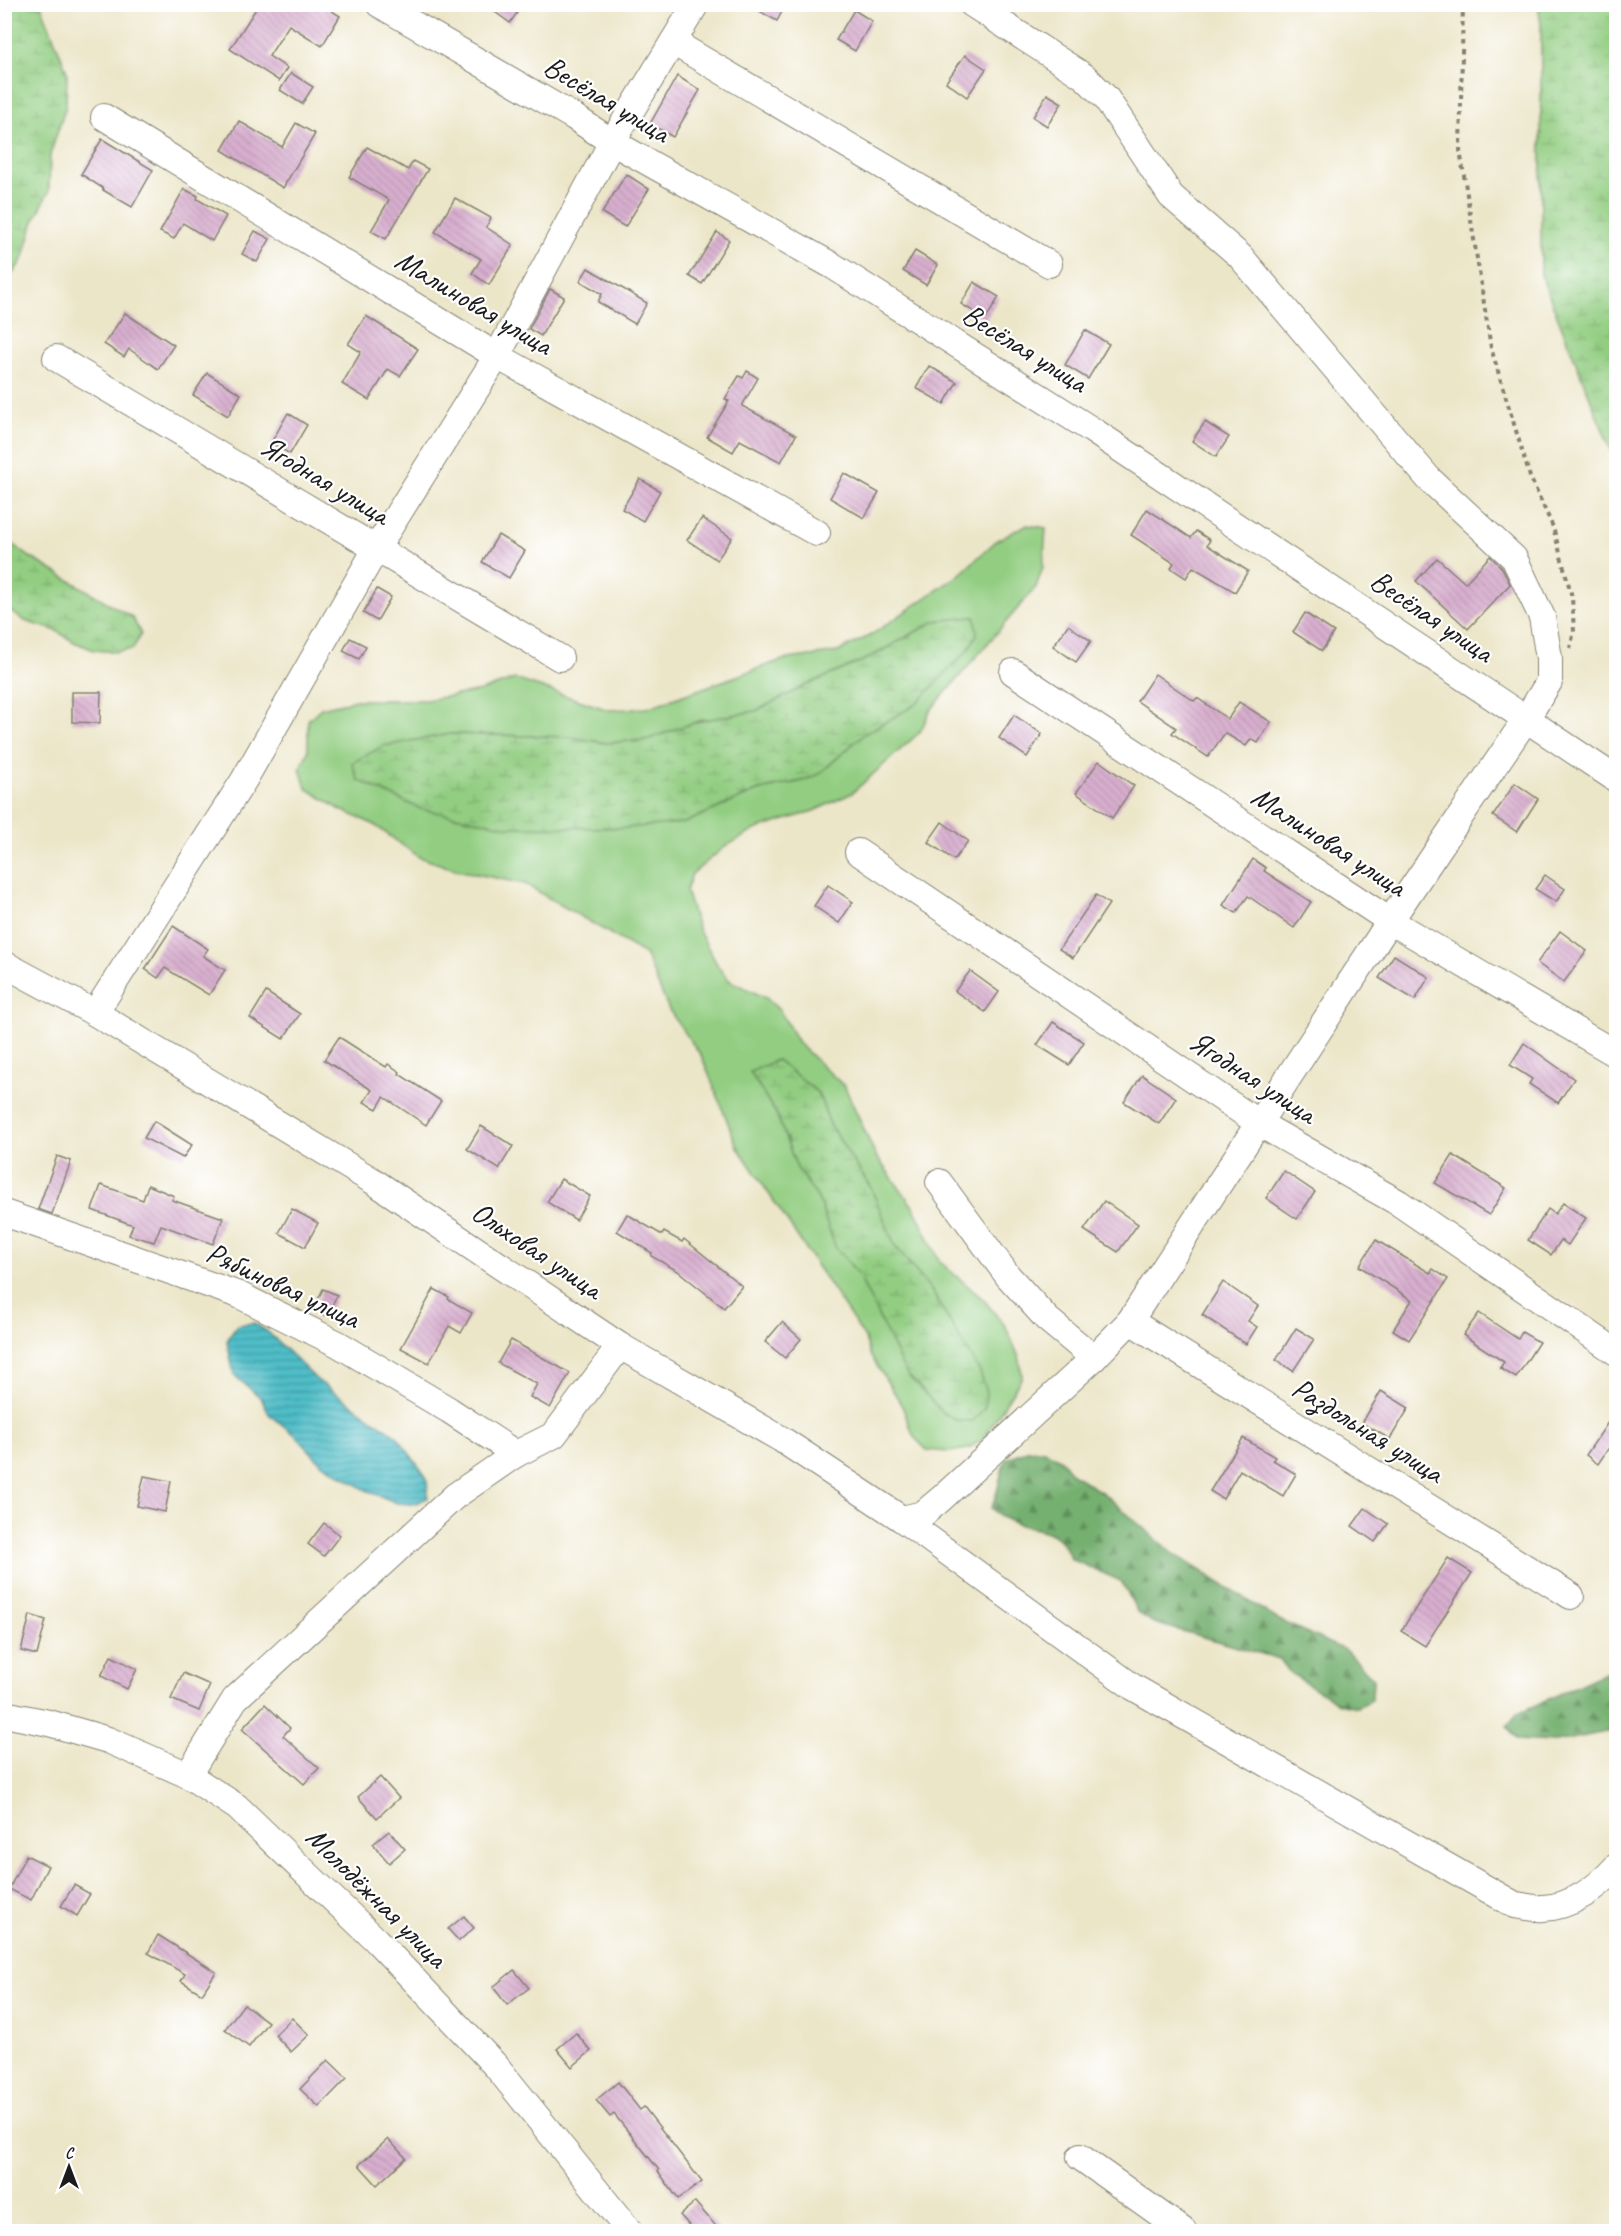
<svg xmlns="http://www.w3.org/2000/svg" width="1621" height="2236" viewBox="0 0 1621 2236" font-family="Caveat,sans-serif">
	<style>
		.grass { fill: #92cd81; stroke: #57744e; stroke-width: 1.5; fill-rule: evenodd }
		.forest { fill: url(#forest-firs); stroke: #486646; stroke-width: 1.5 }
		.wetland { fill: url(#wetland-marsh); stroke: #57744e; stroke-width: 1.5 }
		.water { fill: url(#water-rules); stroke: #366d72; stroke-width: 1.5 }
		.building { fill: url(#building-back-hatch) }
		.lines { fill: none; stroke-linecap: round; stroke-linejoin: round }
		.minor-casing { stroke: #848172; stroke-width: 28 }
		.path { stroke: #848172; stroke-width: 4; stroke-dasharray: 4.5 4.5; stroke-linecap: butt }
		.minor { stroke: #fff; stroke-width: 26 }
		.labels { text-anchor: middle; stroke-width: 4.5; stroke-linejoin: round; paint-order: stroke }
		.street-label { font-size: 30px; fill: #1c1c1c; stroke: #fff }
	</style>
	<defs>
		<pattern id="forest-firs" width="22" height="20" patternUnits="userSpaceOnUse" patternTransform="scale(1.5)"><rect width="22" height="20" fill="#75b06f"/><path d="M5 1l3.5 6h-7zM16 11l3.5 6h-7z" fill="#5f8e5a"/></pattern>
		<pattern id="wetland-marsh" width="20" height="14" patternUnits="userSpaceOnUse" patternTransform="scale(1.5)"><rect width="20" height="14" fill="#92cd81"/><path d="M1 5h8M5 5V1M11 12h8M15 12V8" fill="none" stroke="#7daf6f"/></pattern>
		<pattern id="water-rules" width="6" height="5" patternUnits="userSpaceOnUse" patternTransform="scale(1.5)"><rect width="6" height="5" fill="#50bec8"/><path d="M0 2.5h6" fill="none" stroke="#429aa2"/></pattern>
		<pattern id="building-back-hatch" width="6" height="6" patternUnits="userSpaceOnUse" patternTransform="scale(1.5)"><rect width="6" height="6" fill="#d8afcf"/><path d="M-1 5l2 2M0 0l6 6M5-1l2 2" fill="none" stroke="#b996b1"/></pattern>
	</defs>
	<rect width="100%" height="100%" fill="#fff"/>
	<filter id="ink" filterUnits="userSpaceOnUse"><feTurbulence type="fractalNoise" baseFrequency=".0167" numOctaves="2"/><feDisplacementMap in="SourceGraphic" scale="12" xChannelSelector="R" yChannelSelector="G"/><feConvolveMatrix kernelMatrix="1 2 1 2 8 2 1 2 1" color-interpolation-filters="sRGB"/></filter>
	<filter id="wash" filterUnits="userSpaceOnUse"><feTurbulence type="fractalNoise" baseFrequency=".008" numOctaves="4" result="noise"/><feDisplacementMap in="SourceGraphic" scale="24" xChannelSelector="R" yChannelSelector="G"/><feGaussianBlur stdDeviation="1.35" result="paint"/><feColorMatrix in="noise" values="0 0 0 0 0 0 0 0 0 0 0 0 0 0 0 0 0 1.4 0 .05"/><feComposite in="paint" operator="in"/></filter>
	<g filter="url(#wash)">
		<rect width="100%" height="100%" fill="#ece6c9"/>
		<path class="grass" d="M 1026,525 L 1046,528 L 1043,567 L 1036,587 L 930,711 L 920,732 L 852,793 L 814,811 L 757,829 L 726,846 L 692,874 L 686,891 L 699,931 L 718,966 L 730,981 L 766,998 L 780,1011 L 799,1044 L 845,1087 L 876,1156 L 914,1208 L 940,1262 L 983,1299 L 1006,1327 L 1020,1360 L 1022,1377 L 984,1438 L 968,1449 L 949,1452 L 927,1450 L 914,1437 L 901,1403 L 870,1355 L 865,1338 L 737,1146 L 702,1057 L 669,1010 L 645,954 L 525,884 L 457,870 L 419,857 L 373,824 L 341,810 L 306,788 L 300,768 L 308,752 L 308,720 L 321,708 L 356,700 L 426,700 L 481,691 L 515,679 L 609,710 L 647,708 L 782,660 L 838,652 L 871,635 L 959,575 L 997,540 ZM 975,617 L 915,705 L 864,734 L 819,774 L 802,781 L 759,790 L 684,823 L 450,734 L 568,737 L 606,743 L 646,740 L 699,721 L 756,711 L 809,684 L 869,658 L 935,621 ZM 777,1060 L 818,1093 L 831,1127 L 871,1188 L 895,1246 L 931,1290 L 858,1274 L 835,1246 L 818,1198 L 797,1168 L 777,1115 L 751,1072 Z"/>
		<g class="forest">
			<path d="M 1027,1450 L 1044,1450 L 1060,1459 L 1072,1474 L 1103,1493 L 1171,1552 L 1277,1619 L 1347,1651 L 1373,1679 L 1372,1700 L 1357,1707 L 1339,1703 L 1290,1673 L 1280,1659 L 1154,1623 L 1138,1613 L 1121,1581 L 1071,1559 C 1056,1521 1034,1535 1006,1519 C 1001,1517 996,1512 991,1508 C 1000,1490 998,1478 1006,1459 Z"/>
			<polygon points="1616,1668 1616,1732 1606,1732 1555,1742 1517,1740 1507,1726 1518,1713"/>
		</g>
		<g class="wetland">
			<polygon points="5,4 41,5 67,72 66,106 50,155 49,191 33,224 24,257 14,272 5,280"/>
			<polygon points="1538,5 1616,5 1616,463 1541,275 1541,24"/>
			<polygon points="4,538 30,557 132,617 141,634 133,649 114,652 94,650 74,642 57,631 25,621 5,608"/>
			<polygon points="975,617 977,634 968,650 915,705 864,734 819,774 802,781 759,790 684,823 625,828 509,827 421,809 358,780 352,763 383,746 450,734 568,737 606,743 646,740 699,721 756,711 809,684 869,658 935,621"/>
			<polygon points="777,1060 818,1093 831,1127 871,1188 895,1246 931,1290 980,1372 986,1389 985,1407 973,1421 955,1420 942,1412 906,1373 858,1274 835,1246 818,1198 797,1168 777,1115 750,1072"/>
		</g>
		<polygon class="water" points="254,1323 268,1332 317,1380 397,1436 427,1478 428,1498 413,1504 397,1503 366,1490 321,1463 295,1435 269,1414 261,1398 234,1375 227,1341 237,1325"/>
		<g id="blocks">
			<g class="building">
				<polygon points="259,4 321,4 340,16 322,46 289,25 269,56 287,68 279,81 230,49"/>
				<polygon points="484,4 523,4 510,23"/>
				<polygon points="747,4 786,4 777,21"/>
				<polygon points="854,10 872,21 855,51 836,40"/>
				<polygon points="965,55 986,69 967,97 946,82"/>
				<polygon points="291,73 313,87 302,104 280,90"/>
				<polygon points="677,76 700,90 673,137 650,124"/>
				<polygon points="1047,94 1062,103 1047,126 1033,117"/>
				<polygon points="239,121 282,147 296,123 315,134 283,188 222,150"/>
				<polygon points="102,139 153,170 132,207 103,190 104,189 81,174"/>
				<polygon points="367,147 408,170 413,161 428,169 386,239 371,231 389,200 349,177"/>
				<polygon points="626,174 649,189 625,227 602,213"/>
				<polygon points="184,189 198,196 197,199 226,216 212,241 183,223 174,239 160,232"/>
				<polygon points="455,198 491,218 486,227 513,245 489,285 472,273 481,259 435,232"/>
				<polygon points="255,231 270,239 257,262 242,254"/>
				<polygon points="717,232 729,240 702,284 689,276"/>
				<polygon points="915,251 938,265 926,285 903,271"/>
				<polygon points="588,268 647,303 635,324 598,302 602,294 580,281"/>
				<polygon points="974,282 999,297 986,319 961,304"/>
				<polygon points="550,289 564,297 541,336 529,329"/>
				<polygon points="125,313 174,345 158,369 129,349 124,357 104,344"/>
				<polygon points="366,316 418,349 400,376 388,369 369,400 342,384 361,352 348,344"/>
				<polygon points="1085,330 1109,344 1088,379 1065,365"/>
				<polygon points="929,366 957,382 944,404 916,388"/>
				<polygon points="747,371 758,378 742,406 796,435 781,462 740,440 733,452 707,437 729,401 725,399 739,376 743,378"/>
				<polygon points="207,373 241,394 228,416 193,395"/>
				<polygon points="288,413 307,425 290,454 271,443"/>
				<polygon points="1205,422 1229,437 1216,457 1192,441"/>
				<polygon points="844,473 879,493 864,518 830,498"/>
				<polygon points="640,479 660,491 643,521 622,509"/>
				<polygon points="1147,509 1191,538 1196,531 1210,540 1207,545 1248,571 1235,592 1193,567 1186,578 1171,568 1174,563 1131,535"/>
				<polygon points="702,518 732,538 717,560 687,540"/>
				<polygon points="498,535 525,551 509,578 482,562"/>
				<polygon points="1490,556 1502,568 1510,584 1468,629 1416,581 1437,558 1465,583"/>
				<polygon points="377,589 391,597 377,621 363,613"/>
				<polygon points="1305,613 1334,632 1322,651 1293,632"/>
				<polygon points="1068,625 1091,641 1076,662 1053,646"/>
				<polygon points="350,638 366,646 359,659 343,651"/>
				<polygon points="1155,674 1194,701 1197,698 1228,719 1239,702 1271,722 1258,743 1251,739 1246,746 1225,733 1208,757 1172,733 1176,728 1137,701"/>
				<polygon points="72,692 101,692 100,723 72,722"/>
				<polygon points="1014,715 1042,734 1027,757 999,738"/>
				<polygon points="1099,761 1134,786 1112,818 1076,793"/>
				<polygon points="1515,783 1538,799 1517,832 1493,816"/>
				<polygon points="942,822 968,841 954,860 928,842"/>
				<polygon points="1253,859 1266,868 1264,871 1311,902 1294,928 1248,896 1236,913 1223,905"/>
				<polygon points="1545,875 1565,889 1556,902 1535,889"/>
				<polygon points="828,885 853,902 839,923 814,906"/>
				<polygon points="1096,895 1109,904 1073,958 1059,949"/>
				<polygon points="173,926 208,949 203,956 225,970 209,995 165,968 158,978 145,969"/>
				<polygon points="1560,931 1587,951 1564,982 1537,963"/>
				<polygon points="1394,955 1429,977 1415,1000 1379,978"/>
				<polygon points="970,971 999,992 985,1012 955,991"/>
				<polygon points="266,992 300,1014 283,1039 250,1018"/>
				<polygon points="1053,1022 1084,1042 1069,1065 1037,1045"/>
				<polygon points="339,1037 386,1067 388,1064 400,1072 399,1074 441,1101 426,1125 384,1097 377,1109 364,1102 372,1090 324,1060"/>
				<polygon points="1524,1043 1574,1079 1558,1103 1529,1084 1532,1079 1510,1065"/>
				<polygon points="1142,1075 1176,1098 1159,1124 1124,1102"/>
				<polygon points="154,1121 192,1145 183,1158 144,1138"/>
				<polygon points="481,1126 513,1146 499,1169 467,1149"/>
				<polygon points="1453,1155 1506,1188 1489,1215 1435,1183"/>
				<polygon points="57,1156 71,1161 52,1214 38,1209"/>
				<polygon points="1284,1171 1315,1192 1297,1219 1266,1198"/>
				<polygon points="561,1179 590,1196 576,1220 547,1202"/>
				<polygon points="101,1185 143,1200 148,1185 174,1196 172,1200 223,1218 213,1244 161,1225 154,1242 129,1235 133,1225 92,1210"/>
				<polygon points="1104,1201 1138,1224 1118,1252 1084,1230"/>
				<polygon points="1563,1203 1586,1218 1568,1245 1561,1240 1551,1255 1528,1240 1548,1209 1555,1214"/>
				<polygon points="292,1209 318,1223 305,1247 279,1233"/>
				<polygon points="627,1214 662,1235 664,1232 682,1242 684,1239 742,1286 724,1308 678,1271 651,1256 652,1253 617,1231"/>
				<polygon points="1376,1240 1430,1273 1433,1269 1448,1279 1409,1340 1393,1330 1412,1300 1359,1266"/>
				<polygon points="1223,1282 1258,1306 1248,1321 1257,1327 1246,1344 1202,1315"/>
				<polygon points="323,1289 337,1295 327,1316 313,1310"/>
				<polygon points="434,1289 449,1297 448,1299 472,1313 461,1333 449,1326 429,1363 401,1348"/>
				<polygon points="1479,1313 1518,1339 1522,1332 1539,1342 1516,1378 1500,1368 1504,1362 1463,1335"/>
				<polygon points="782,1322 801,1339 785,1358 765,1342"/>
				<polygon points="1296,1328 1314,1339 1293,1371 1276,1360"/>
				<polygon points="511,1340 570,1373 550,1408 530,1397 537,1384 498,1363"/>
				<polygon points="1381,1391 1409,1408 1390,1439 1362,1423"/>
				<polygon points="1617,1409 1617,1436 1598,1464 1586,1455"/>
				<polygon points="1243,1438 1275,1457 1273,1460 1296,1474 1283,1496 1240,1470 1223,1499 1210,1491"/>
				<polygon points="144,1476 171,1481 165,1512 137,1506"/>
				<polygon points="1365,1508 1388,1524 1375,1542 1352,1526"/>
				<polygon points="324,1523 340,1535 324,1556 308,1544"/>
				<polygon points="1448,1558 1472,1573 1425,1646 1401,1631"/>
				<polygon points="30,1615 46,1620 37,1655 21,1651"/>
				<polygon points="111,1656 137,1669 127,1689 101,1676"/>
				<polygon points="183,1673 210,1685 199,1711 171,1699"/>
				<polygon points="265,1704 290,1728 283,1736 319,1768 304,1784 242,1729"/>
				<polygon points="380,1777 399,1798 377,1818 358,1797"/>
				<polygon points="389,1831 405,1849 389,1863 373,1844"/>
				<polygon points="26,1855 48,1866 31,1900 9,1889"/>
				<polygon points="74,1885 90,1894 77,1916 61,1906"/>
				<polygon points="464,1916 474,1928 459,1941 448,1929"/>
				<polygon points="158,1935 216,1972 202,1994 181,1981 185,1974 148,1953"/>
				<polygon points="514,1970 529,1988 507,2005 493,1987"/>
				<polygon points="244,2004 268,2022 249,2047 225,2029"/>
				<polygon points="292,2018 309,2035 291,2052 275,2035"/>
				<polygon points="576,2033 591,2051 572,2067 557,2049"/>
				<polygon points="328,2060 347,2078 319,2107 300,2089"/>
				<polygon points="618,2082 640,2110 644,2107 702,2182 678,2199 658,2171 659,2170 614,2114 610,2117 596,2100"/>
				<polygon points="388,2139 406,2158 377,2185 359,2165"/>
				<polygon points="695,2202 721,2232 695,2232 680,2215"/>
			</g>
		</g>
	</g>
	<g filter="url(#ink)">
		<use href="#blocks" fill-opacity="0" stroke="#848172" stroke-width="1.5"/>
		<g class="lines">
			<defs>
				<g id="minor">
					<polyline points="379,4 574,117 612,142 833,266 1092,430 1616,779"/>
					<polyline points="673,42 1049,264"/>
					<polyline points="104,117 497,356 817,533"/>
					<polyline points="56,358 560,658"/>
					<polyline points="1013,672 1390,921 1616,1054"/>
					<polyline points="858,852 1260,1124 1399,1203 1616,1352"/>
					<polyline points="4,964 95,1013 373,1181 620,1346 781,1439 902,1519 923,1514 942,1498 1094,1358 1130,1321 1390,921 1526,719 1549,682 1549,658 1542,617 1514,558 1429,479 1240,256 1171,196 1106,98 1085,77 972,4"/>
					<polyline points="95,1013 244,780 376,549 497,356 612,142 696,4"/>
					<polyline points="939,1182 1008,1276 1047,1319 1094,1358"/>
					<polyline points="4,1213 239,1295 338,1344 449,1410 516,1454"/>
					<polyline points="1130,1321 1571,1596"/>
					<path d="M 902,1519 L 1133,1687 L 1515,1905 C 1524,1906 1534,1909 1543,1908 C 1572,1907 1598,1887 1616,1867"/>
					<polyline points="4,1714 49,1723 108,1740 188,1775 237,1807 376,1940 496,2066 630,2232"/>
					<polyline points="188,1775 235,1699 455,1496 516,1454 554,1435 620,1346"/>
					<polyline points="1080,2157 1185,2232"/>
				</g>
			</defs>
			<use href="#minor" class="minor-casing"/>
			<polyline class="path" points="1463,4 1460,150 1491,348 1530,477 1553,527 1572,597 1574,632 1570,648"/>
			<use href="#minor" class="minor"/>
		</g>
	</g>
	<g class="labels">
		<g class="street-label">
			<text transform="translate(607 99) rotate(31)" y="10">Весёлая улица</text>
			<text transform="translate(474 302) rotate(31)" y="10">Малиновая улица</text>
			<text transform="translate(1025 348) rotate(32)" y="10">Весёлая улица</text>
			<text transform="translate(325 480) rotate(31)" y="10">Ягодная улица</text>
			<text transform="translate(1432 616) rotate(34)" y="10">Весёлая улица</text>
			<text transform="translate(1329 841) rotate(33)" y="10">Малиновая улица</text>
			<text transform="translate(1253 1077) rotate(33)" y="10">Ягодная улица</text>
			<text transform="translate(537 1250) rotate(34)" y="10">Ольховая улица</text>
			<text transform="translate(283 1285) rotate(25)" y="10">Рябиновая улица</text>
			<text transform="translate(1368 1430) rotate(32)" y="10">Раздольная улица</text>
			<text transform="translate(377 1897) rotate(45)" y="10">Молодёжная улица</text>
		</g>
	</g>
	<rect width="1621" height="2236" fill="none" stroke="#fff" stroke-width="24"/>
	<g transform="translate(69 2167)" stroke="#ffffff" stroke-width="4.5" paint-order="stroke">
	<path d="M0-4.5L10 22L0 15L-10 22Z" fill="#1c1c1c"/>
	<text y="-9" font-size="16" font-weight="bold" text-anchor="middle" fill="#1c1c1c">С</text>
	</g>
</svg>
